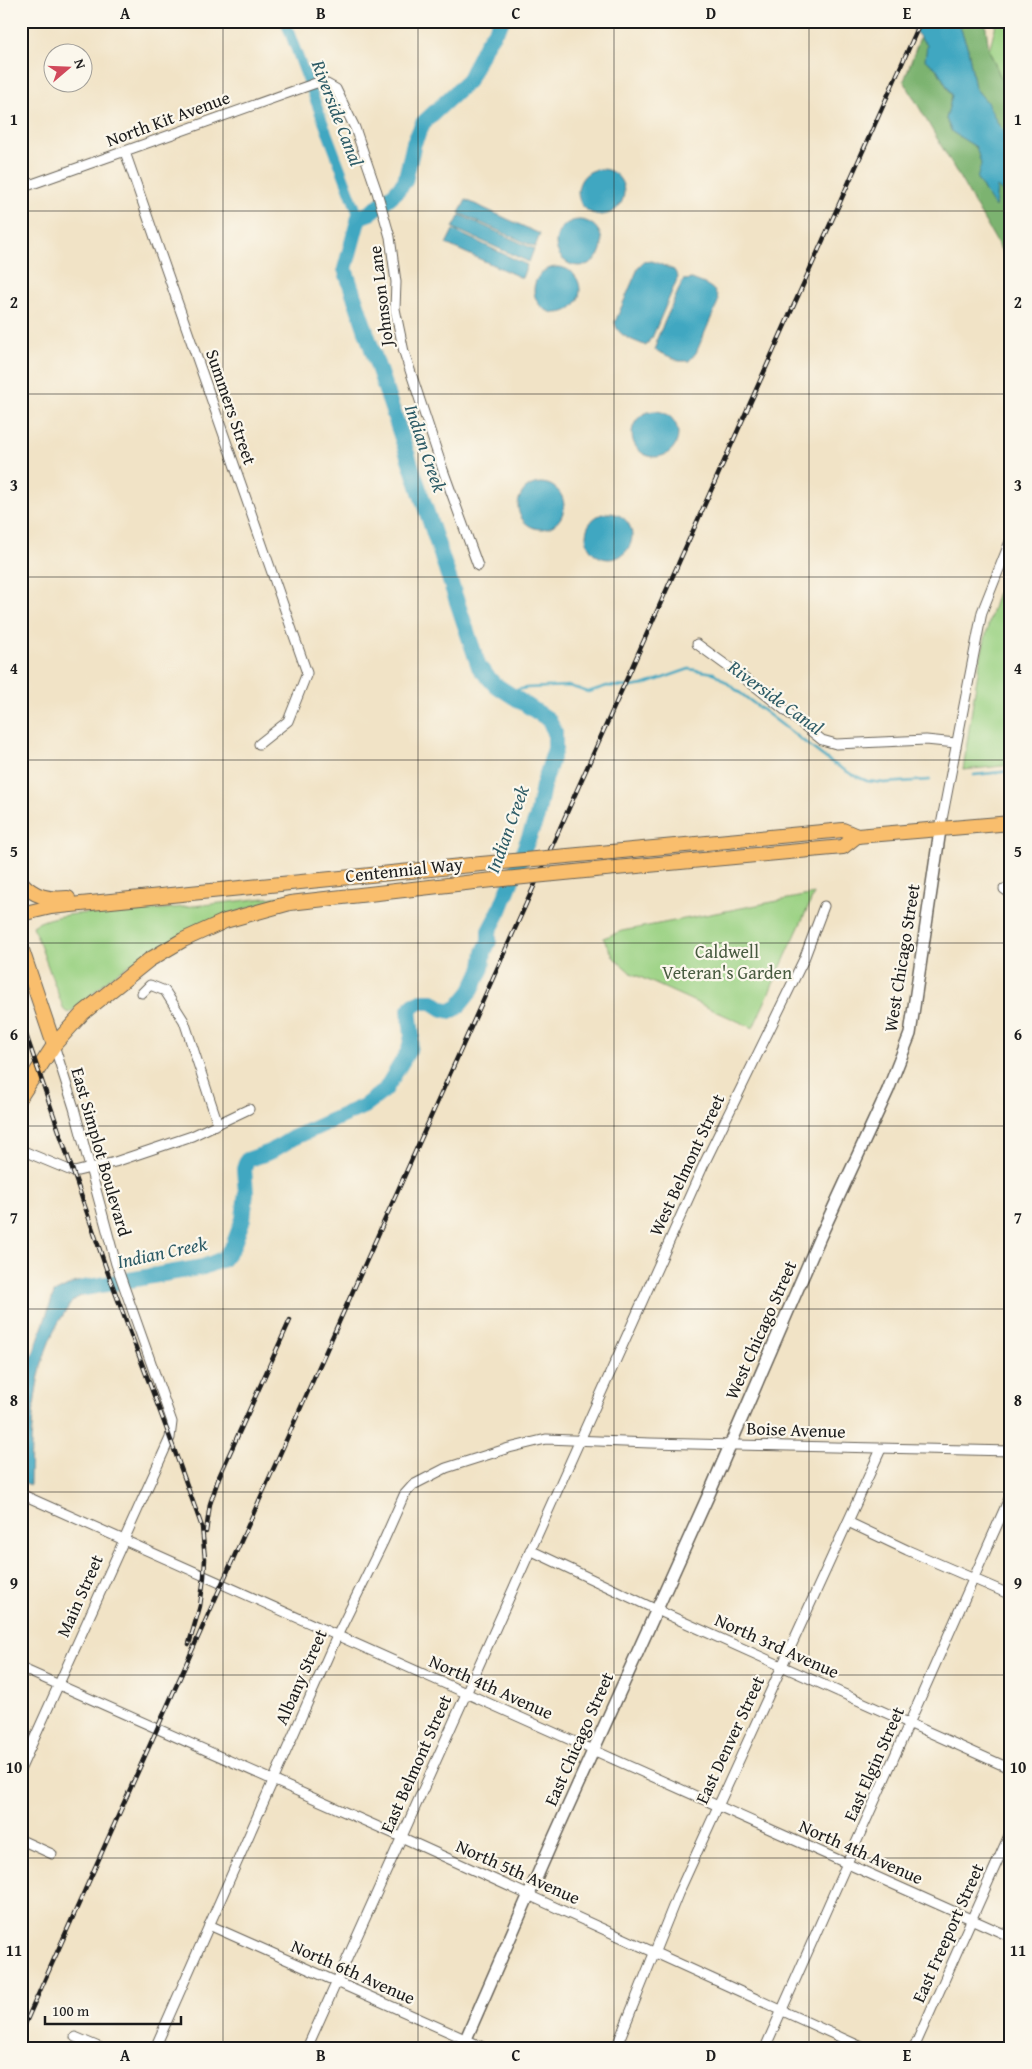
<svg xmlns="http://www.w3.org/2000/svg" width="1032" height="2069" viewBox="0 0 1032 2069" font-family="'Gentium Book Plus',serif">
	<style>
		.green { fill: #9ad182; stroke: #5b764f }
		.forest { fill: #7bb370; stroke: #4c6846 }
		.water { fill: #41a7c1; stroke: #2e626e }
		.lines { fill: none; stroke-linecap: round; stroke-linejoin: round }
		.stream { stroke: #41a7c1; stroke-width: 2.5 }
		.canal { stroke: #41a7c1; stroke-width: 10 }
		.river { stroke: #41a7c1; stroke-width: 16 }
		.minor-casing { stroke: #676258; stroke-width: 11 }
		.tertiary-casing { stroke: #676258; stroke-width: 14 }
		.primary-casing { stroke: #676258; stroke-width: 16 }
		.minor { stroke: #fff; stroke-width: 9 }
		.tertiary { stroke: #fff; stroke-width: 11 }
		.primary { stroke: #f9be6d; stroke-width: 14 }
		.rail-casing { stroke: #1c1c1c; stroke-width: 4.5 }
		.rail { stroke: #fbf7ec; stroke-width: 2.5; stroke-dasharray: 8; stroke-linecap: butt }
		.primary-bridge-casing { stroke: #676258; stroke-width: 16; stroke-linecap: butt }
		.primary-bridge { stroke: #f9be6d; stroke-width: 14 }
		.grid { fill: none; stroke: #1c1c1c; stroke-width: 1; stroke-opacity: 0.55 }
		.labels { text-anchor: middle; stroke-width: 4.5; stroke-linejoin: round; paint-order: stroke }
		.street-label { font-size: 18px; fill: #1c1c1c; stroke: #fbf7ec }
		.park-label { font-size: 18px; fill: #485b40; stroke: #fbf7ec }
		.water-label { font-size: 19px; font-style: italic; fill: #2d5b66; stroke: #fbf7ec }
		.neatline { fill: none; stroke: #1c1c1c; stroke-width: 2 }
		.grid-label { font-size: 16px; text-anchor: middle; font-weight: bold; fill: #1c1c1c }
	</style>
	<rect width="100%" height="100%" fill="#fbf7ec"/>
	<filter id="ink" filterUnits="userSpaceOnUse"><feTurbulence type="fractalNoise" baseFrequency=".02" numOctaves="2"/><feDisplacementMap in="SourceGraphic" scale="10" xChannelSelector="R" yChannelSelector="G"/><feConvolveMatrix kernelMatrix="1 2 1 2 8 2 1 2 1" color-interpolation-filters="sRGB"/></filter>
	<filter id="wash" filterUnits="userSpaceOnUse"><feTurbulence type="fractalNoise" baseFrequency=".0096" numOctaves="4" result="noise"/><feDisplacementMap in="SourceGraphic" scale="20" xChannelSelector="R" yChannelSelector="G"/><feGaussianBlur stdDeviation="1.12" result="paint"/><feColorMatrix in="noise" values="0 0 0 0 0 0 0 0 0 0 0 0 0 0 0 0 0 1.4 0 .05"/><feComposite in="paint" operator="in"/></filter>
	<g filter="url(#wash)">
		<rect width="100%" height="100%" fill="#f1e3c6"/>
		<g class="green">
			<polygon points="997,21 1011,21 1011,102 989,50"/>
			<path d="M 1011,560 L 1011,765 L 963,770 C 974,699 981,625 1011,560 Z"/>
			<polygon points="814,894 753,1028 631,973 615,959 603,938 622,931"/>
			<path d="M 284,896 C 231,913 181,932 134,962 C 123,968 112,976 103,984 C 91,995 82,1005 68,1013 L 64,1010 L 33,926 C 55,910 114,913 142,911 C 189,907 236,901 284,896 Z"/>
		</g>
		<g class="forest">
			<polygon points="958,21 985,21 989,50 1011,102 1011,142 998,124 987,102 975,88 968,49"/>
			<polygon points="920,37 927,45 926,60 937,69 952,96 946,119 952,132 976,147 995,206 997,186 1011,200 1011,267 904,81"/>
		</g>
		<g class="water">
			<polygon points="909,21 958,21 968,49 975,88 987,102 998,124 1011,142 1011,200 997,187 995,207 977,179 981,164 976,147 952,132 946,119 952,95 937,69 925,60 927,45 911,27"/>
			<circle cx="601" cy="192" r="23"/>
			<polygon points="466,200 540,234 535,247 459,213"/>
			<polygon points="460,215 534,249 529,262 453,228"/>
			<circle cx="579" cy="243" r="23"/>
			<polygon points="453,230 527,265 522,278 446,244"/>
			<path d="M 652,261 L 674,270 L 678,277 L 652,338 L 651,338 L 646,346 C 634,340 617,337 615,322 L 639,266 L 643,262 Z"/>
			<circle cx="557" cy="290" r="23"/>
			<path d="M 692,279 C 704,284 718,287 718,302 L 696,353 L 689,361 L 679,361 L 655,350 L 658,342 L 656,341 L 683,280 Z"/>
			<circle cx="655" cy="434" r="23"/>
			<circle cx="541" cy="506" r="23"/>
			<circle cx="609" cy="536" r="23"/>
			<path d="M 104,1278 L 107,1289 C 97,1292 82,1294 74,1300 C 71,1302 68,1309 65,1312 C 32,1360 31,1428 30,1485 L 21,1481 L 21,1414 L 28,1369 L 54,1293 L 76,1282 Z"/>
		</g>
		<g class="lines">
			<g class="stream">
				<polyline points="507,692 526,688 569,686 588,692 607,686 631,687 643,685 689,669 714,673 828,760 851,774 867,781 884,783 930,780"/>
				<polyline points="974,775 1011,771"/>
			</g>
			<polyline class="canal" points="285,21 359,217"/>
			<polyline class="river" points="84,1288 203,1267 223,1259 233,1246 243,1219 246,1192 244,1169 247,1160 270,1152 293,1138 364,1106 385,1090 409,1050 412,1035 409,1010 414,1005 421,1002 432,1002 443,1009 451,1011 458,1007 471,991 482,968 484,952 489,941 489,931 500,910 537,817 543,786 555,749 555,732 548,719 494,684 479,667 345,269 359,217 370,213 395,193 405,181 414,143 423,123 468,81 486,44 502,21"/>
		</g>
	</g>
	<g filter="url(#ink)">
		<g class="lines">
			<defs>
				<g id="minor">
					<polyline points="125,152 307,673 288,721 259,744"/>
					<polyline points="21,188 316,83 327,84 336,89 355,128 377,192 390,237 396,282 395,309 404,352 443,470 478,566"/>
					<polyline points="697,644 756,687 822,740 836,744 926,740 956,743"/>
					<polyline points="940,830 982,612 1011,539"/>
					<polyline points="1004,889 1011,894"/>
					<polyline points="142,993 150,985 165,991 184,1021 218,1124"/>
					<polyline points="21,1150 74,1172 115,1162 192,1136 249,1109"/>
					<polyline points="21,1494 1011,1937"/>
					<polyline points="848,1522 907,1550 1011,1595"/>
					<polyline points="530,1550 657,1610 1011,1769"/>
					<polyline points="21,1668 401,1837 864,2048"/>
					<polyline points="21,1768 170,1438 172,1422 116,1264 74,1108 54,1045"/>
					<polyline points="21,1840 52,1854"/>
					<polyline points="209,1925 485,2048"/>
					<polyline points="75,2037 101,2048"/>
					<polyline points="155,2048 337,1636 384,1540 404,1495 413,1485 446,1468 509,1448 546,1439 650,1443 1011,1451"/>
					<polyline points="307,2048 704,1164 804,959 824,906"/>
					<polyline points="616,2048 678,1894 881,1449"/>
					<polyline points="765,2048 1011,1494"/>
					<polyline points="914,2048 1011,1831"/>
				</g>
				<polyline id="tertiary" points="462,2048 551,1844 709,1494 820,1237 888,1090 910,1034 940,830"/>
				<g id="primary">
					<polyline points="611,852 843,830 857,836 1011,823"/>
					<polyline points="605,869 843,847 857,836"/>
					<path d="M 21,882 C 34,897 49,900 68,898"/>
					<polyline points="21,914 51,907 481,864"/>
					<polyline points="21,947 54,1045"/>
					<polyline points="21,1096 54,1045 83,1013 149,960 183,940 225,921 290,903 474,882"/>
				</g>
			</defs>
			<use href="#minor" class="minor-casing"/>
			<use href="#tertiary" class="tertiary-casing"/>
			<use href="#primary" class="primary-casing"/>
			<use href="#minor" class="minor"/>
			<use href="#tertiary" class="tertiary"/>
			<use href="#primary" class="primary"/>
			<defs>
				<g id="rail">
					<polyline points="21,1020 106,1268 170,1438 202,1527 205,1559 204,1577 200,1606 189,1644"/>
					<polyline points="206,1532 210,1504 219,1477 290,1320"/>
					<polyline points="21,2033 921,21"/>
				</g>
			</defs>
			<use href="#rail" class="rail-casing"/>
			<use href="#rail" class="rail"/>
			<defs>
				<g id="primary-bridge">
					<polyline points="481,864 611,852"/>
					<polyline points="474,882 605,869"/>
				</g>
			</defs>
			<use href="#primary-bridge" class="primary-bridge-casing"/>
			<use href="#primary-bridge" class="primary-bridge"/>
		</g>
	</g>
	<path class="grid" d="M 223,21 L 223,2048M 418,21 L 418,2048M 614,21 L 614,2048M 809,21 L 809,2048M 21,211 L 1011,211M 21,394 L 1011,394M 21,577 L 1011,577M 21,760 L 1011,760M 21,943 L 1011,943M 21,1126 L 1011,1126M 21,1309 L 1011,1309M 21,1492 L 1011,1492M 21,1675 L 1011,1675M 21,1858 L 1011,1858"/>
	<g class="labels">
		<g class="street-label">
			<text transform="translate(168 119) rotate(-20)" y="6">North Kit Avenue</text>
			<text transform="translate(381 296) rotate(-97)" y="6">Johnson Lane</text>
			<text transform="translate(231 407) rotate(71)" y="6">Summers Street</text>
			<text transform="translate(404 870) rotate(-6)" y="6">Centennial Way</text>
			<text transform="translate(902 958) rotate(-81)" y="6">West Chicago Street</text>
			<text transform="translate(101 1152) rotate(74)" y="6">East Simplot Boulevard</text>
			<text transform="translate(687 1165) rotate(-65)" y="6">West Belmont Street</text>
			<text transform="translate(761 1330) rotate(-66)" y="6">West Chicago Street</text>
			<text transform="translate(796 1430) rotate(2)" y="6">Boise Avenue</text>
			<text transform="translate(80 1596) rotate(-66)" y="6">Main Street</text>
			<text transform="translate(777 1646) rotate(24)" y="6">North 3rd Avenue</text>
			<text transform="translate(301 1677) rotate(-66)" y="6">Albany Street</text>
			<text transform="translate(491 1687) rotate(24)" y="6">North 4th Avenue</text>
			<text transform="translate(579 1739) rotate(-66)" y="6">East Chicago Street</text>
			<text transform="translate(730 1740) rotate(-65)" y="6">East Denver Street</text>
			<text transform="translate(416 1764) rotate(-66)" y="6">East Belmont Street</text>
			<text transform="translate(874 1764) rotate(-66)" y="6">East Elgin Street</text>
			<text transform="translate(861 1852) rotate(24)" y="6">North 4th Avenue</text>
			<text transform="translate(518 1872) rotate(24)" y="6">North 5th Avenue</text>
			<text transform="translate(948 1933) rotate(-66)" y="6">East Freeport Street</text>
			<text transform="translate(353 1972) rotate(24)" y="6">North 6th Avenue</text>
		</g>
		<g class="park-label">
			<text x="727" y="958">Caldwell<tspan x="727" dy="21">Veteran's Garden</tspan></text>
		</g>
		<g class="water-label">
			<text transform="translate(338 113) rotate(69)" y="7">Riverside Canal</text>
			<text transform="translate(426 448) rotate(71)" y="7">Indian Creek</text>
			<text transform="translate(776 697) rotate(36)" y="7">Riverside Canal</text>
			<text transform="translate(507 829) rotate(-70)" y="7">Indian Creek</text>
			<text transform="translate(162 1252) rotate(-12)" y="7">Indian Creek</text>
		</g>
	</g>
	<rect width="1032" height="2069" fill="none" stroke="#fbf7ec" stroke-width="55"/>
	<g transform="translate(68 68) rotate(71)"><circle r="24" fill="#fbf7ec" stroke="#a29f99"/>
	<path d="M0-4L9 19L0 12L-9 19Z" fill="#d1495b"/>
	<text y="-8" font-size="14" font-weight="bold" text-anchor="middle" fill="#1c1c1c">N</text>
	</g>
	<path d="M45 2016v8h136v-8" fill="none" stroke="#1c1c1c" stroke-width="2.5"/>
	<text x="52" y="2016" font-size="15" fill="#1c1c1c" stroke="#fbf7ec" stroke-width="4" paint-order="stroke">100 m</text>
	<rect x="28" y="28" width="976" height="2014" class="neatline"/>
	<g class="grid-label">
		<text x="125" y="19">A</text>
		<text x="321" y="19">B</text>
		<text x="516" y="19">C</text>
		<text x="711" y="19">D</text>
		<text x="907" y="19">E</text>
		<text x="14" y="125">1</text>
		<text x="1018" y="125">1</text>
		<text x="14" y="308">2</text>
		<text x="1018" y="308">2</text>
		<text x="14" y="491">3</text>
		<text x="1018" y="491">3</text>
		<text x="14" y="674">4</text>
		<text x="1018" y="674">4</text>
		<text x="14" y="857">5</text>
		<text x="1018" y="857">5</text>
		<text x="14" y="1040">6</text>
		<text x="1018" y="1040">6</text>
		<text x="14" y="1223">7</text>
		<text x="1018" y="1223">7</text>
		<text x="14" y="1406">8</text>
		<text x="1018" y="1406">8</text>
		<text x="14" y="1589">9</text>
		<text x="1018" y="1589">9</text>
		<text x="14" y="1773">10</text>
		<text x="1018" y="1773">10</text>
		<text x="14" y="1956">11</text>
		<text x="1018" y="1956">11</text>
		<text x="125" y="2061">A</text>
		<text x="321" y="2061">B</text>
		<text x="516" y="2061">C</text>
		<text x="711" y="2061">D</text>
		<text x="907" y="2061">E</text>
	</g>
</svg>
